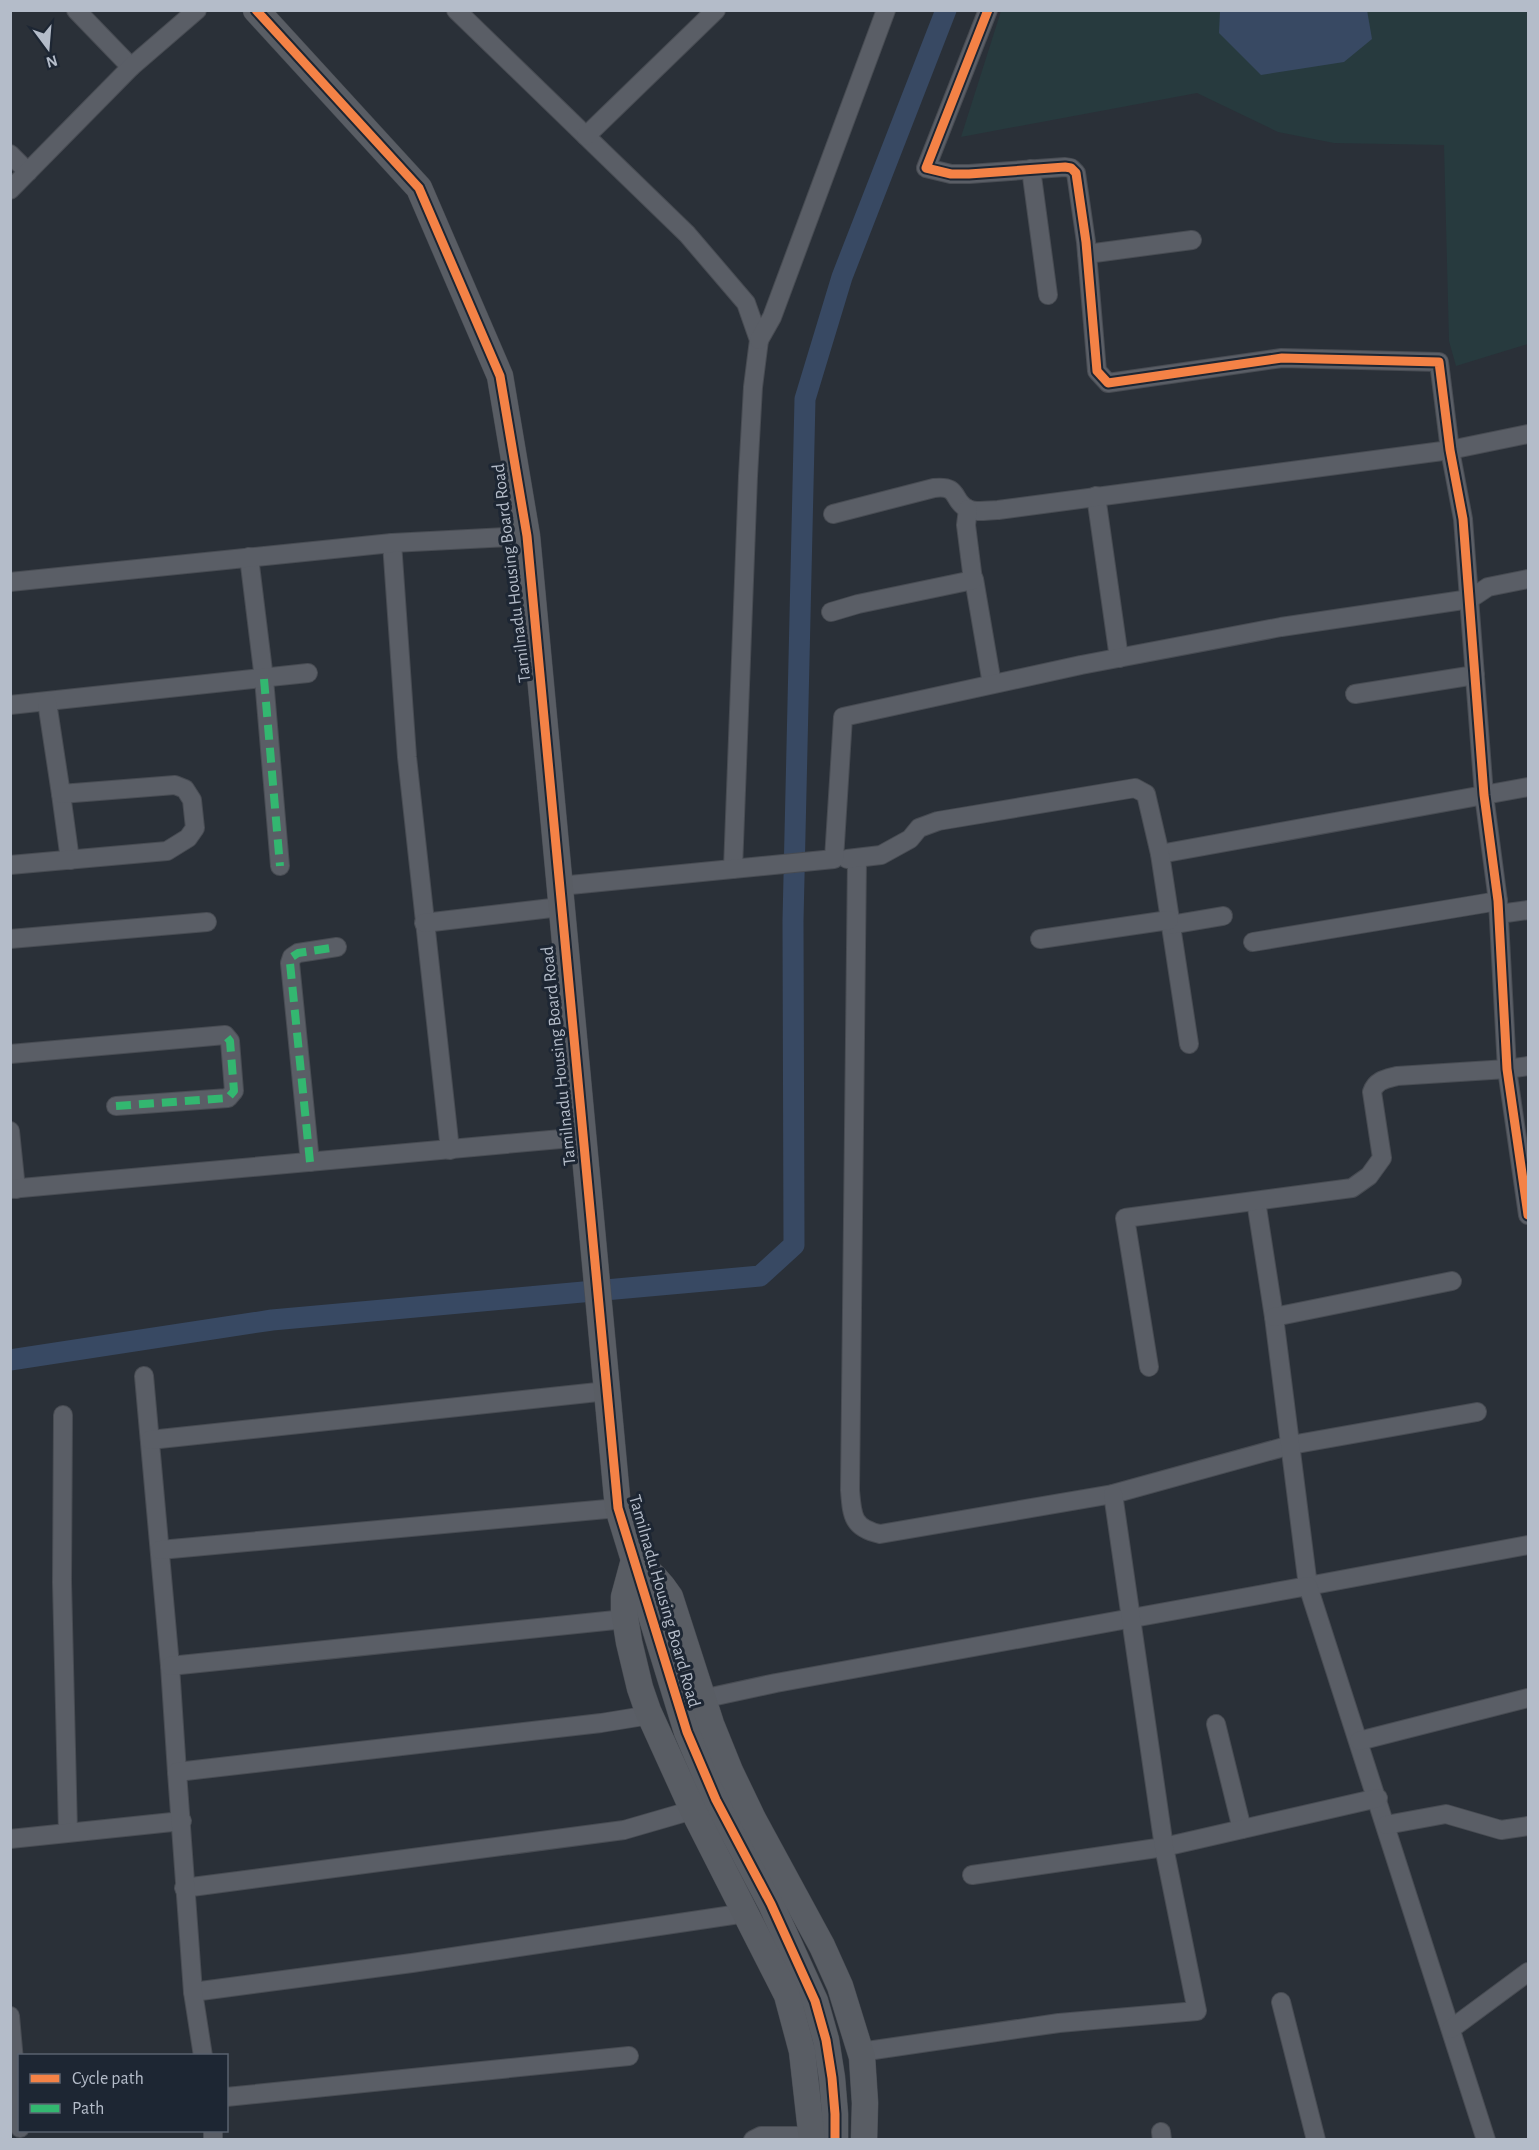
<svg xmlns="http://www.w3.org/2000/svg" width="1539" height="2150" viewBox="0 0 1539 2150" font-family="'Alegreya Sans',sans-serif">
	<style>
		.green { fill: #273a3e }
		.water { fill: #384963 }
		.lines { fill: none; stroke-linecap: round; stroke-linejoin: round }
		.canal { stroke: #384963; stroke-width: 21 }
		.street-casing { stroke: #484c53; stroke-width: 20 }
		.secondary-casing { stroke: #484c53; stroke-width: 27 }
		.street { stroke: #5a5e66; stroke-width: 18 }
		.secondary { stroke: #595d64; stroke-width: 26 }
		.quiet { stroke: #33b770; stroke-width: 8; stroke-dasharray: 15 8; stroke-linecap: butt }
		.cycleway-casing { stroke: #1d2633; stroke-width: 13 }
		.cycleway { stroke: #f48246; stroke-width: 9 }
		.labels { text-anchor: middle; stroke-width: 6; stroke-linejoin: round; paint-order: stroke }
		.street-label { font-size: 18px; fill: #b4bcc9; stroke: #1d2633 }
	</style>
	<rect width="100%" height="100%" fill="#2a3038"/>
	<polygon class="green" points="1001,11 1528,11 1528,344 1456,366 1449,341 1444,145 1334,143 1278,132 1197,93 961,137"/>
	<polygon class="water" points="1367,10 1372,39 1344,62 1261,75 1219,33 1220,11"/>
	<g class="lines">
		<polyline class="canal" points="10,1360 272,1320 760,1276 794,1245 793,921 805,399 842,277 946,10"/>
		<defs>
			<g id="street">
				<polyline points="76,10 131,67"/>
				<polyline points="456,10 687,234 746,303 759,340 753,387 748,476 733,869"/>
				<polyline points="988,10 926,168 951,174 969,174 1065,167 1071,168 1076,173 1086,242 1097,371 1108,383 1282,358 1439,362 1450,450 1463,519 1484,795 1498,901 1507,1069 1528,1215"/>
				<polyline points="586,136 716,10"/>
				<polyline points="10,154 28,172"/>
				<polyline points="1031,169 1048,295"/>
				<polyline points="10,190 131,67 197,10"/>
				<polyline points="1087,254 1192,240"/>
				<polyline points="759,340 772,317 886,10"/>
				<polyline points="1096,496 1119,658"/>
				<path d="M 833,514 L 934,488 C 961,485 951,501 968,509 C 976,513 989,510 998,510 L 1450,450 L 1528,434"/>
				<polyline points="392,543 407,757 450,1150"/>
				<polyline points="249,557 264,679 280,866"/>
				<polyline points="973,580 974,579 992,684"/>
				<polyline points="10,582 392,543 527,536"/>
				<polyline points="831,612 858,604 973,580 966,525 968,509"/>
				<polyline points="1355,694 1475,675"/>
				<polyline points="10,705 308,673"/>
				<polyline points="61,794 70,860"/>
				<polyline points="1160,854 1528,787"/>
				<path d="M 857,858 L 850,1490 C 852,1515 852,1528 880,1534 L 1113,1494 L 1291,1445 L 1477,1412"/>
				<polyline points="847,859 881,855 910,839 919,828 938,821 1135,788 1146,794 1160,854 1189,1044"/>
				<polyline points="10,865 167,851 188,838 195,828 192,800 185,789 175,785 61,794 47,702"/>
				<polyline points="560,886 834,859 843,717 1081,665 1281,627 1470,599 1488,587 1528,579"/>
				<polyline points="1499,914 1528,910"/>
				<polyline points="424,923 560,907"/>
				<polyline points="1170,925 1223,916"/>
				<polyline points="10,939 207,922"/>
				<polyline points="1040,939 1169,920"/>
				<polyline points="1253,942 1498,901"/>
				<polyline points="10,1054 225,1035 230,1041 234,1091 228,1098 116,1106"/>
				<polyline points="10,1131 16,1189"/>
				<polyline points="310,1162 290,963 292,957 298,953 337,947"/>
				<polyline points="10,1189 583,1137"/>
				<polyline points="1256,1201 1274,1317 1308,1586 1528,1545"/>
				<polyline points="1274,1317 1452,1281"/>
				<path d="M 1149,1367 L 1125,1218 L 1352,1188 L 1369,1176 L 1382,1158 L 1372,1092 C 1376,1080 1386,1079 1397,1076 L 1507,1069 L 1528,1066"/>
				<polyline points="144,1376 170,1666 177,1772"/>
				<polyline points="63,1415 62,1582 68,1832"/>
				<polyline points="150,1440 607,1391"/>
				<polyline points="160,1550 618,1508"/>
				<polyline points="170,1666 625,1619"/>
				<polyline points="702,1699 776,1683 1308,1586 1486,2140"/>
				<polyline points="1216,1724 1242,1829"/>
				<polyline points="1359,1741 1528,1698"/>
				<polyline points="1386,1825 1446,1814 1501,1830 1528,1826"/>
				<polyline points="10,1839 182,1821"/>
				<polyline points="972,1875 1164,1847 1378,1798"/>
				<polyline points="184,1888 624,1830 693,1810"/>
				<polyline points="193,1992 412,1963 746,1913"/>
				<polyline points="1281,2002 1316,2140"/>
				<polyline points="10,2016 20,2128"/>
				<polyline points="1451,2029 1528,1972"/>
				<polyline points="860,2052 1059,2023 1197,2011 1164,1847 1113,1494"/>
				<polyline points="203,2056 193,1992 177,1772 601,1723 650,1715"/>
				<polyline points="226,2097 629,2056"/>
				<polyline points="213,2130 213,2140"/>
				<polyline points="1161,2132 1162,2140"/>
				<polyline points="753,2140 761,2136 812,2136"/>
			</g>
			<g id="secondary">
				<polyline points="256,10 419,188 500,376 527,536 618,1508 687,1732 716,1800 771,1904 815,2001 826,2040 832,2078 835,2114 835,2140"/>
				<path d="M 812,2140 L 802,2051 L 787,1995 L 693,1810 L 648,1711 L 640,1688 L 629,1642 L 624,1611 L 624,1597 L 634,1560 C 650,1571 660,1581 670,1597 L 711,1724 L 730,1771 L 753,1819 L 822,1946 L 840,1986 L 862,2057 L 865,2103 L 864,2140"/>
			</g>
		</defs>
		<use href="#street" class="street-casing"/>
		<use href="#secondary" class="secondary-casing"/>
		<use href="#street" class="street"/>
		<use href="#secondary" class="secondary"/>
		<g class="quiet">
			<polyline points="264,679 280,866"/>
			<polyline points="116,1106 228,1098 234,1091 230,1041 225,1035"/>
			<polyline points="310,1162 290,963 292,957 298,953 337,947"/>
		</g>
		<defs>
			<g id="cycleway">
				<polyline points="256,10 419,188 500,376 527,536 618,1508 687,1732 716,1800 771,1904 815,2001 826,2040 832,2078 835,2114 835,2140"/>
				<polyline points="988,10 926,168 951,174 969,174 1065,167 1071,168 1076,173 1086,242 1097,371 1108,383 1282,358 1439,362 1450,450 1463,519 1484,795 1498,901 1507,1069 1528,1215"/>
			</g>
		</defs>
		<use href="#cycleway" class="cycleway-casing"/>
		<use href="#cycleway" class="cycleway"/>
	</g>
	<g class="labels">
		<g class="street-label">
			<text transform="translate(511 573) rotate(-97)" y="6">Tamilnadu Housing Board Road</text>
			<text transform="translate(558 1056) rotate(-96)" y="6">Tamilnadu Housing Board Road</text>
			<text transform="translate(665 1601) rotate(74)" y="6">Tamilnadu Housing Board Road</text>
		</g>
	</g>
	<rect width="1539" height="2150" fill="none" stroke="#b4bcc9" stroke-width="24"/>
	<rect x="18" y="2054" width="210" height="78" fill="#1d2633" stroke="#59626f" stroke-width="1.5"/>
	<rect x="30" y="2074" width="30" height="9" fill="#f48246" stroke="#59626f" stroke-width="1.5"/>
	<text x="72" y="2084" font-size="18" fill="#b4bcc9">Cycle path</text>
	<rect x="30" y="2104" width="30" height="9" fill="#33b770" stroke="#59626f" stroke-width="1.5"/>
	<text x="72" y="2114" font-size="18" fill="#b4bcc9">Path</text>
	<g transform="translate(48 48) rotate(164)" stroke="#1d2633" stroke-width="4.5" paint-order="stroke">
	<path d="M0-4.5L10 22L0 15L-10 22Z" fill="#b4bcc9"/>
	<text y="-9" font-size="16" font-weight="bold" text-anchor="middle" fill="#b4bcc9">N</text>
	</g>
</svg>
